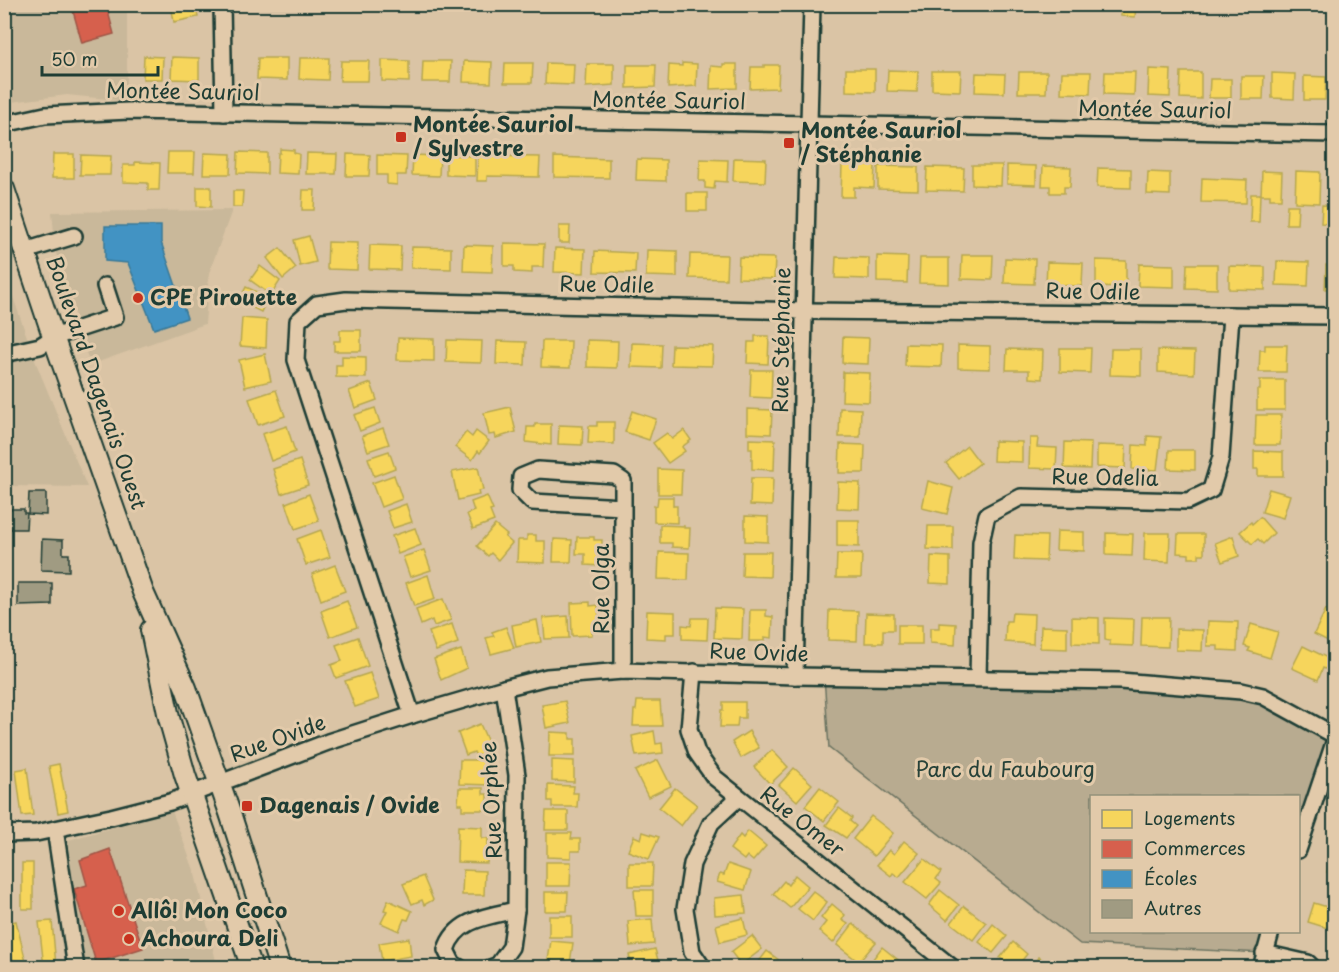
<svg xmlns="http://www.w3.org/2000/svg" width="1339" height="972" viewBox="0 0 1339 972" font-family="'Playpen Sans',sans-serif">
	<style>
		.built { fill: #c9b89a }
		.green { fill: #b8ab90; stroke: #6c7462; stroke-width: 1.5 }
		.homes { fill: #f6d55c; stroke: #b6a750; stroke-width: 1.5 }
		.shops { fill: #d6604d; stroke: #9f5646; stroke-width: 1.5 }
		.schools { fill: #4393c3; stroke: #387998; stroke-width: 1.5 }
		.building { fill: #a09b82; stroke: #1f3d34; stroke-width: 1.5 }
		.lines { fill: none; stroke-linecap: round; stroke-linejoin: round }
		.minor-casing { stroke: #1f3d34; stroke-width: 20 }
		.major-casing { stroke: #1f3d34; stroke-width: 24 }
		.minor { stroke: #e2caaa; stroke-width: 15 }
		.major { stroke: #e2caaa; stroke-width: 20 }
		.poi-dot { fill: #c8321e; stroke: #e2caaa; stroke-width: 2 }
		.labels { text-anchor: middle; stroke-width: 6; stroke-linejoin: round; paint-order: stroke }
		.street-label { font-size: 21px; fill: #1f3d34; stroke: #e2caaa }
		.poi-label { font-size: 21px; font-weight: bold; fill: #1f3d34; stroke: #e2caaa; text-anchor: start }
		.park-label { font-size: 21px; fill: #274239; stroke: #e2caaa }
	</style>
	<rect width="100%" height="100%" fill="#dac4a5"/>
	<filter id="ink" filterUnits="userSpaceOnUse"><feTurbulence type="fractalNoise" baseFrequency=".0167" numOctaves="2"/><feDisplacementMap in="SourceGraphic" scale="12" xChannelSelector="R" yChannelSelector="G"/><feConvolveMatrix kernelMatrix="1 2 1 2 8 2 1 2 1" color-interpolation-filters="sRGB"/></filter>
	<g filter="url(#ink)">
		<g class="built">
			<polygon points="5,5 127,5 127,101 67,95 11,102 5,81"/>
			<polygon points="232,210 209,273 205,324 90,365 56,253 52,212"/>
			<polygon points="4,271 36,363 87,487 5,486"/>
			<polygon points="172,811 194,870 216,961 214,967 67,967 51,845"/>
		</g>
		<polygon class="green" points="824,676 1241,691 1334,735 1299,850 1298,796 1092,796 1092,932 1271,932 1264,953 1080,944 829,748"/>
		<g class="homes">
			<polygon points="171,4 195,4 198,17 174,22"/>
			<polygon points="1052,4 1064,4 1060,10"/>
			<polygon points="1104,4 1136,4 1135,17 1121,16 1121,9 1113,9 1113,5"/>
			<rect x="1175" y="4" width="20" height="6"/>
			<rect x="1239" y="4" width="18" height="3"/>
			<polygon points="1269,4 1288,4 1288,11 1269,10"/>
			<polygon points="144,56 163,57 162,79 143,79"/>
			<polygon points="172,57 199,58 199,80 171,79"/>
			<polygon points="258,58 287,58 287,80 257,79"/>
			<polygon points="300,58 329,58 328,80 299,79"/>
			<polygon points="382,60 409,61 409,82 382,81"/>
			<polygon points="341,61 369,61 368,81 340,81"/>
			<polygon points="423,61 451,61 450,82 422,82"/>
			<polygon points="464,61 492,62 491,83 463,82"/>
			<polygon points="505,63 533,63 532,83 504,83"/>
			<polygon points="546,63 574,64 573,85 545,84"/>
			<polygon points="682,63 697,64 696,86 668,88 669,65 682,66"/>
			<polygon points="587,64 614,64 614,85 586,87"/>
			<polygon points="723,64 737,64 737,88 710,89 711,66 723,67"/>
			<polygon points="627,65 656,65 655,87 627,88"/>
			<polygon points="764,65 779,65 778,88 750,89 751,67 764,67"/>
			<polygon points="846,69 875,69 875,92 846,91"/>
			<polygon points="1149,69 1171,70 1170,97 1148,96"/>
			<polygon points="888,70 918,71 917,92 887,91"/>
			<polygon points="932,71 961,71 960,91 932,90"/>
			<polygon points="1019,72 1047,72 1046,93 1018,93"/>
			<polygon points="1062,72 1091,72 1090,94 1061,93"/>
			<polygon points="1105,72 1135,72 1134,95 1104,94"/>
			<polygon points="1181,72 1201,72 1201,99 1180,98"/>
			<polygon points="976,73 1005,74 1004,93 975,92"/>
			<polygon points="1272,73 1295,74 1294,99 1272,98"/>
			<polygon points="1241,76 1264,76 1263,99 1241,99"/>
			<polygon points="1304,76 1326,77 1325,100 1304,100"/>
			<polygon points="1210,79 1231,79 1231,98 1209,98"/>
			<polygon points="280,149 294,150 294,153 299,154 298,174 277,173 278,153 280,153"/>
			<polygon points="168,152 195,152 194,173 167,173"/>
			<polygon points="238,152 267,153 267,174 237,173"/>
			<polygon points="204,153 231,154 230,174 203,174"/>
			<polygon points="307,153 337,154 336,174 306,174"/>
			<polygon points="53,154 74,154 74,178 52,178"/>
			<polygon points="347,154 370,155 369,176 346,176"/>
			<polygon points="81,155 111,156 110,175 80,175"/>
			<polygon points="377,155 407,156 406,175 397,175 397,185 387,184 387,175 377,175"/>
			<polygon points="413,155 440,156 439,176 412,175"/>
			<polygon points="446,155 475,156 475,176 446,175"/>
			<polygon points="478,156 540,157 539,177 487,176 487,181 477,181"/>
			<polygon points="554,157 609,159 609,178 554,177"/>
			<polygon points="734,158 766,159 765,182 733,181"/>
			<polygon points="637,159 666,160 666,181 636,180"/>
			<polygon points="700,159 728,160 727,182 715,181 714,189 705,188 705,181 699,181"/>
			<polygon points="135,162 160,163 159,190 148,190 148,183 123,182 123,165 135,165"/>
			<polygon points="842,164 875,165 874,188 854,187 854,197 841,197"/>
			<polygon points="972,165 1002,165 1001,186 972,185"/>
			<polygon points="1007,165 1036,166 1036,185 1007,184"/>
			<polygon points="878,166 918,167 918,190 878,189"/>
			<polygon points="1043,166 1071,167 1070,187 1064,187 1064,193 1050,193 1050,186 1042,186"/>
			<polygon points="927,167 964,168 963,191 926,190"/>
			<polygon points="1098,168 1131,169 1131,188 1097,187"/>
			<polygon points="1262,171 1282,172 1281,199 1270,199 1270,195 1261,195"/>
			<polygon points="1296,171 1320,172 1319,203 1295,202"/>
			<polygon points="1148,172 1170,173 1170,195 1147,194"/>
			<polygon points="1329,174 1334,174 1334,200 1328,199"/>
			<polygon points="1202,178 1247,180 1246,203 1201,202"/>
			<polygon points="197,187 211,187 211,207 197,206"/>
			<polygon points="303,190 315,190 314,210 302,210"/>
			<polygon points="233,191 243,191 242,207 233,207"/>
			<rect x="687" y="193" width="20" height="18"/>
			<polygon points="1251,194 1260,194 1259,222 1250,222"/>
			<polygon points="1287,205 1298,205 1297,224 1286,224"/>
			<polygon points="1322,205 1334,206 1333,224 1321,223"/>
			<polygon points="559,226 570,226 569,243 559,243"/>
			<polygon points="309,236 316,262 300,266 294,240"/>
			<polygon points="328,242 358,243 357,270 327,269"/>
			<polygon points="504,243 544,244 543,267 532,267 532,273 514,272 514,266 504,266"/>
			<polygon points="370,245 401,246 400,270 369,269"/>
			<polygon points="464,245 493,246 492,272 463,271"/>
			<polygon points="412,247 451,248 451,269 411,268"/>
			<polygon points="280,248 296,268 283,279 267,258"/>
			<polygon points="555,248 585,249 584,273 554,272"/>
			<polygon points="647,250 677,251 677,277 646,276"/>
			<polygon points="595,251 636,253 635,273 594,272"/>
			<polygon points="690,254 727,255 726,279 689,278"/>
			<polygon points="962,255 993,255 992,280 961,279"/>
			<polygon points="877,256 908,257 907,283 877,282"/>
			<polygon points="739,257 775,258 774,279 738,278"/>
			<polygon points="836,257 869,258 869,279 835,278"/>
			<polygon points="920,258 949,258 949,284 919,283"/>
			<polygon points="1005,258 1035,259 1034,284 1004,283"/>
			<polygon points="1096,260 1126,261 1126,288 1096,287"/>
			<polygon points="1277,261 1309,262 1308,286 1276,285"/>
			<polygon points="1047,262 1083,263 1082,286 1046,285"/>
			<polygon points="1139,264 1174,265 1174,287 1138,286"/>
			<polygon points="1187,264 1217,264 1217,289 1186,288"/>
			<polygon points="1326,265 1334,265 1334,289 1325,289"/>
			<polygon points="260,266 280,281 271,295 250,280"/>
			<polygon points="1229,266 1265,267 1265,290 1229,289"/>
			<polygon points="246,287 268,297 261,312 239,301"/>
			<polygon points="242,318 267,320 266,348 240,346"/>
			<polygon points="340,330 361,330 361,351 334,351 334,341 340,341"/>
			<polygon points="755,336 769,336 768,364 747,363 748,342 755,342"/>
			<polygon points="843,337 869,338 868,364 842,363"/>
			<polygon points="398,338 434,339 434,361 397,360"/>
			<polygon points="447,340 482,341 481,363 446,362"/>
			<polygon points="587,340 618,341 617,368 587,367"/>
			<polygon points="497,341 526,342 525,365 496,364"/>
			<polygon points="542,341 571,341 570,368 541,367"/>
			<polygon points="632,343 662,344 661,368 631,367"/>
			<polygon points="906,344 942,345 941,367 905,366"/>
			<polygon points="672,345 713,346 712,366 671,365"/>
			<polygon points="958,345 990,346 990,369 958,368"/>
			<polygon points="1265,345 1287,345 1286,372 1259,372 1260,350 1265,350"/>
			<polygon points="1060,348 1091,348 1090,373 1060,372"/>
			<polygon points="1007,349 1043,350 1042,379 1029,378 1029,370 1006,370"/>
			<polygon points="1111,349 1141,349 1141,376 1110,375"/>
			<polygon points="1158,350 1195,351 1194,374 1158,372"/>
			<polygon points="265,354 271,381 245,387 239,360"/>
			<polygon points="342,356 366,357 366,378 336,377 336,365 342,365"/>
			<polygon points="751,370 772,370 771,398 750,397"/>
			<polygon points="843,372 870,373 869,402 842,401"/>
			<polygon points="1260,380 1285,380 1285,410 1257,410 1257,390 1260,390"/>
			<polygon points="371,383 377,400 355,408 349,391"/>
			<polygon points="276,390 285,416 258,425 249,399"/>
			<polygon points="510,407 516,432 496,438 495,434 489,435 484,413"/>
			<polygon points="375,408 380,423 360,431 354,415"/>
			<polygon points="840,408 861,409 860,437 839,437"/>
			<polygon points="747,409 772,410 771,434 747,433"/>
			<polygon points="632,411 656,419 649,440 625,432"/>
			<polygon points="1256,415 1281,415 1280,445 1255,445"/>
			<polygon points="597,422 614,422 614,444 588,443 589,426 597,426"/>
			<polygon points="535,424 551,424 551,445 526,442 527,427 535,427"/>
			<polygon points="559,425 583,426 582,445 558,444"/>
			<polygon points="287,426 295,452 271,461 262,434"/>
			<polygon points="383,428 389,444 368,451 362,436"/>
			<polygon points="684,430 691,440 682,447 685,451 668,463 653,443 667,433 672,439"/>
			<polygon points="476,431 489,441 480,453 478,451 472,460 455,447 466,432 472,437"/>
			<polygon points="1147,436 1161,437 1157,470 1132,469 1133,445 1147,446"/>
			<polygon points="1030,438 1038,438 1037,447 1057,448 1056,469 1029,468"/>
			<polygon points="749,439 775,440 774,470 752,469 752,449 749,449"/>
			<polygon points="994,441 1022,442 1022,462 993,461"/>
			<polygon points="1065,442 1091,443 1090,469 1064,468"/>
			<polygon points="840,444 865,445 864,473 839,473"/>
			<polygon points="1097,445 1126,446 1125,468 1097,467"/>
			<polygon points="967,446 980,463 959,479 946,463"/>
			<polygon points="1169,450 1195,450 1195,470 1168,469"/>
			<polygon points="389,451 395,468 374,476 368,458"/>
			<polygon points="1254,451 1283,452 1283,476 1258,476 1258,469 1254,469"/>
			<polygon points="300,460 308,485 281,494 273,469"/>
			<polygon points="478,467 483,490 478,491 479,495 458,500 452,472"/>
			<polygon points="658,469 682,470 681,494 658,494"/>
			<polygon points="394,475 402,499 381,507 372,483"/>
			<polygon points="751,478 773,478 772,506 750,505"/>
			<polygon points="928,481 953,488 947,514 922,508"/>
			<polygon points="838,482 860,483 859,509 837,508"/>
			<polygon points="1269,489 1290,495 1283,518 1262,512"/>
			<polygon points="309,494 319,521 295,529 286,503"/>
			<polygon points="487,496 493,510 490,511 494,521 473,529 467,514 474,511 471,502"/>
			<polygon points="658,497 673,497 673,506 677,506 677,523 654,522 654,505 657,506"/>
			<polygon points="406,504 412,522 393,528 387,511"/>
			<polygon points="745,516 768,517 768,542 745,541"/>
			<polygon points="1260,517 1274,533 1263,544 1258,539 1252,544 1240,532 1251,522 1252,524"/>
			<polygon points="837,520 859,520 859,547 837,546"/>
			<polygon points="495,525 507,535 505,537 512,543 498,560 491,553 488,556 477,546"/>
			<polygon points="660,525 684,526 684,528 690,528 689,548 672,547 672,543 660,543"/>
			<polygon points="928,526 953,526 953,550 927,549"/>
			<polygon points="415,528 421,545 398,554 392,536"/>
			<polygon points="321,530 330,557 306,565 297,539"/>
			<polygon points="1057,531 1084,532 1084,551 1056,550"/>
			<polygon points="1106,533 1133,534 1132,556 1106,555"/>
			<polygon points="1145,533 1170,533 1169,562 1144,561"/>
			<polygon points="1178,534 1204,534 1204,554 1199,554 1199,558 1189,558 1189,554 1177,553"/>
			<polygon points="527,535 536,535 536,541 545,541 545,563 517,562 518,540 527,540"/>
			<polygon points="1015,535 1047,536 1046,561 1014,560"/>
			<polygon points="1233,536 1239,556 1222,562 1215,543"/>
			<polygon points="577,537 594,537 594,540 602,540 601,566 585,565 585,554 576,554"/>
			<polygon points="554,539 572,540 571,562 553,562"/>
			<polygon points="424,550 431,570 410,577 403,557"/>
			<polygon points="659,552 689,553 688,580 658,579"/>
			<polygon points="743,552 771,552 770,577 742,576"/>
			<polygon points="837,554 862,554 861,578 836,578"/>
			<polygon points="931,556 950,557 950,584 930,583"/>
			<polygon points="335,565 345,591 321,600 312,574"/>
			<polygon points="1334,572 1334,602 1328,600"/>
			<polygon points="428,575 435,599 414,606 406,583"/>
			<polygon points="443,599 451,620 434,626 432,620 421,625 416,609"/>
			<polygon points="347,601 357,627 330,637 321,611"/>
			<polygon points="590,602 590,606 598,605 600,629 592,630 592,635 572,636 571,603"/>
			<polygon points="715,608 743,609 742,639 714,638"/>
			<polygon points="1326,609 1334,613 1334,644 1314,634"/>
			<polygon points="750,610 766,610 766,616 773,617 772,638 765,637 765,641 749,641"/>
			<polygon points="829,610 858,611 857,641 828,640"/>
			<polygon points="647,611 675,612 675,634 666,634 666,639 646,638"/>
			<polygon points="866,613 894,614 894,630 883,630 883,643 865,643"/>
			<polygon points="1012,613 1034,614 1033,644 1005,642 1006,621 1011,621"/>
			<polygon points="568,616 569,638 545,639 543,618"/>
			<polygon points="1072,617 1099,618 1099,644 1072,643"/>
			<polygon points="1142,617 1169,617 1168,647 1141,646"/>
			<polygon points="692,618 708,618 707,640 682,639 682,625 691,626"/>
			<polygon points="1105,618 1134,619 1133,646 1110,645 1110,641 1105,640"/>
			<polygon points="537,620 541,642 516,647 512,625"/>
			<polygon points="1208,621 1238,622 1237,651 1218,650 1218,646 1207,646"/>
			<polygon points="939,623 956,624 955,645 930,643 930,628 939,628"/>
			<polygon points="452,624 458,643 436,651 429,632"/>
			<polygon points="1251,624 1278,632 1270,658 1248,651 1250,648 1244,646"/>
			<rect x="898" y="625" width="24" height="19"/>
			<polygon points="1041,626 1067,627 1067,649 1040,648"/>
			<polygon points="506,627 514,648 491,654 486,638 494,636 492,632"/>
			<polygon points="1176,629 1203,630 1202,651 1176,650"/>
			<polygon points="358,637 368,666 336,678 331,665 342,661 336,645"/>
			<polygon points="1303,646 1334,661 1330,671 1323,668 1318,680 1292,668"/>
			<polygon points="461,650 467,668 441,680 434,659"/>
			<polygon points="370,673 379,699 355,707 345,681"/>
			<polygon points="565,701 570,723 546,728 542,705"/>
			<polygon points="637,701 660,701 662,726 633,726 634,710 636,710"/>
			<polygon points="723,702 745,702 745,718 738,718 737,727 720,727 721,710 723,710"/>
			<polygon points="480,724 492,751 476,756 474,752 466,755 458,733"/>
			<polygon points="654,731 656,744 662,743 663,753 636,756 632,736"/>
			<polygon points="749,731 759,748 741,758 732,742"/>
			<polygon points="550,732 570,733 570,739 575,739 575,756 549,756"/>
			<polygon points="772,750 788,767 770,784 754,767"/>
			<polygon points="460,760 485,760 485,769 491,769 491,785 459,784"/>
			<polygon points="552,760 574,761 574,782 552,781"/>
			<polygon points="658,760 671,786 648,797 635,771"/>
			<polygon points="59,764 68,811 58,813 49,766"/>
			<polygon points="27,768 33,815 22,816 16,770"/>
			<polygon points="794,768 812,784 797,801 779,785"/>
			<polygon points="548,785 574,786 573,793 578,793 577,807 552,807 552,801 548,801"/>
			<polygon points="820,787 839,802 824,821 805,806"/>
			<polygon points="459,788 483,788 483,794 487,794 487,810 462,810 462,804 458,804"/>
			<polygon points="675,788 697,805 681,826 659,808"/>
			<polygon points="839,808 852,818 850,821 856,826 846,838 826,825"/>
			<polygon points="546,811 568,811 568,830 545,830"/>
			<polygon points="871,816 893,833 874,856 853,839"/>
			<polygon points="458,826 482,827 482,838 488,838 487,863 457,862"/>
			<polygon points="748,831 766,846 753,861 747,856 744,860 730,849 740,835 743,838"/>
			<polygon points="643,832 659,837 649,859 628,851 634,836 641,839"/>
			<polygon points="547,833 572,833 571,839 580,839 580,851 571,851 571,858 547,857"/>
			<polygon points="904,841 919,853 899,877 893,873 891,876 877,865 889,850 894,854"/>
			<polygon points="1332,857 1334,858 1334,874 1327,872"/>
			<polygon points="924,859 941,872 936,879 941,883 927,899 905,882"/>
			<polygon points="4,861 5,870 10,870 10,891 5,891 4,907"/>
			<polygon points="546,862 571,862 570,886 546,886"/>
			<rect x="22" y="863" width="11" height="46"/>
			<polygon points="629,863 653,863 652,886 629,886"/>
			<polygon points="728,864 751,872 745,890 717,882 720,874 724,875"/>
			<polygon points="463,870 485,871 484,895 462,895"/>
			<polygon points="795,875 808,886 790,908 773,894 784,881 788,885"/>
			<polygon points="423,876 433,900 424,905 422,900 412,904 403,884"/>
			<polygon points="634,890 653,890 653,916 636,916"/>
			<polygon points="940,890 959,905 947,920 929,905"/>
			<polygon points="813,891 827,902 813,921 798,909"/>
			<polygon points="545,892 568,892 567,911 545,911"/>
			<polygon points="744,895 746,913 715,915 714,898"/>
			<polygon points="388,900 412,911 408,920 404,919 399,931 381,923 387,911 384,910"/>
			<polygon points="1314,903 1334,909 1334,930 1308,922"/>
			<polygon points="832,904 845,915 842,920 848,924 833,943 819,931 826,922 821,918"/>
			<polygon points="964,906 986,923 973,940 951,923"/>
			<rect x="549" y="916" width="23" height="21"/>
			<polygon points="743,918 747,935 720,942 716,925"/>
			<polygon points="652,919 654,944 630,946 628,921"/>
			<polygon points="16,921 26,962 14,965 12,956 7,957 4,947 4,938 7,937 4,924"/>
			<polygon points="52,921 56,966 44,968 39,922"/>
			<polygon points="853,924 876,942 859,962 837,945"/>
			<polygon points="993,924 1007,936 993,953 979,942"/>
			<polygon points="752,936 762,949 741,965 731,952"/>
			<polygon points="409,938 411,956 382,961 379,943"/>
			<polygon points="551,941 573,943 570,963 548,960"/>
			<polygon points="1013,942 1027,954 1016,968 1012,968 1000,958"/>
			<polygon points="882,947 902,963 899,968 866,968"/>
			<polygon points="655,949 659,964 645,968 632,968 629,955"/>
			<polygon points="767,951 780,961 775,968 754,968"/>
			<polygon points="1038,957 1054,966 1054,968 1032,968"/>
			<polygon points="417,961 420,968 399,968"/>
		</g>
		<g class="shops">
			<polygon points="71,4 106,4 114,34 82,43"/>
			<polygon points="110,849 143,948 96,963 74,889 87,885 80,860"/>
		</g>
		<polygon class="schools" points="105,226 161,226 161,242 187,318 154,329 128,263 105,261"/>
		<g class="building">
			<polygon points="29,493 46,493 46,515 28,514"/>
			<polygon points="6,509 24,509 24,513 27,513 26,529 5,529"/>
			<polygon points="42,539 63,540 63,554 69,554 69,571 41,570"/>
			<polygon points="18,583 52,583 52,605 18,606"/>
		</g>
		<g class="lines">
			<defs>
				<g id="minor">
					<polyline points="222,4 224,113"/>
					<polyline points="4,124 45,115 129,111 1334,134"/>
					<polyline points="25,251 74,236"/>
					<polyline points="4,354 40,346 54,337 115,317 105,286"/>
					<polyline points="623,507 532,502 520,490 521,477 538,470 614,475 623,481 623,671"/>
					<polyline points="694,672 689,729 697,753 714,777 953,968"/>
					<polyline points="795,676 812,4"/>
					<polyline points="978,678 981,542 987,515 1021,497 1188,501 1211,490 1221,457 1231,315"/>
					<polyline points="412,715 296,360 298,321 317,304 346,300 804,311 1334,316"/>
					<polyline points="55,829 76,968"/>
					<polyline points="4,834 36,833 111,817 170,802 328,742 412,715 504,688 547,677 623,671 795,676 1120,681 1241,691 1263,696 1334,735"/>
					<polyline points="1298,850 1334,743"/>
					<polyline points="1264,953 1308,963 1313,968"/>
					<path d="M 460,968 L 453,964 L 446,950 C 455,919 489,916 516,910"/>
					<polyline points="490,968 498,965 511,947 516,910 517,775 504,688"/>
					<polyline points="703,968 692,952 685,909 692,864 711,823 738,798"/>
					<polyline points="1261,968 1271,932"/>
				</g>
				<g id="major">
					<polyline points="4,189 56,345 143,592 186,688 230,813 280,968"/>
					<polyline points="151,630 169,718 185,775 252,968"/>
				</g>
			</defs>
			<use href="#minor" class="minor-casing"/>
			<use href="#major" class="major-casing"/>
			<use href="#minor" class="minor"/>
			<use href="#major" class="major"/>
		</g>
	</g>
	<g class="poi-dot">
		<rect x="395" y="131" width="12" height="12" rx="3"/>
		<rect x="783" y="137" width="12" height="12" rx="3"/>
		<circle cx="138" cy="298" r="6"/>
		<rect x="241" y="800" width="12" height="12" rx="3"/>
		<circle cx="119" cy="911" r="6"/>
		<circle cx="129" cy="939" r="6"/>
	</g>
	<g class="labels">
		<g class="street-label">
			<text transform="translate(183 92) rotate(1)" y="7">Montée Sauriol</text>
			<text transform="translate(669 101) rotate(1)" y="7">Montée Sauriol</text>
			<text transform="translate(1155 110) rotate(1)" y="7">Montée Sauriol</text>
			<text transform="translate(607 285) rotate(1)" y="7">Rue Odile</text>
			<text transform="translate(1093 292) rotate(1)" y="7">Rue Odile</text>
			<text transform="translate(782 340) rotate(-89)" y="7">Rue Stéphanie</text>
			<text transform="translate(96 383) rotate(71)" y="7">Boulevard Dagenais Ouest</text>
			<text transform="translate(1105 478) rotate(1)" y="7">Rue Odelia</text>
			<text transform="translate(602 589) rotate(-90)" y="7">Rue Olga</text>
			<text transform="translate(759 653) rotate(2)" y="7">Rue Ovide</text>
			<text transform="translate(278 739) rotate(-20)" y="7">Rue Ovide</text>
			<text transform="translate(492 800) rotate(-93)" y="7">Rue Orphée</text>
			<text transform="translate(802 822) rotate(38)" y="7">Rue Omer</text>
		</g>
		<g class="poi-label">
			<text x="413" y="132">Montée Sauriol<tspan x="413" dy="24">/ Sylvestre</tspan></text>
			<text x="801" y="138">Montée Sauriol<tspan x="801" dy="24">/ Stéphanie</tspan></text>
			<text x="150" y="305">CPE Pirouette</text>
			<text x="259" y="813">Dagenais / Ovide</text>
			<text x="131" y="918">Allô! Mon Coco</text>
			<text x="141" y="946">Achoura Deli</text>
		</g>
		<g class="park-label">
			<text x="1005" y="777">Parc du Faubourg</text>
		</g>
	</g>
	<rect width="1339" height="972" fill="none" stroke="#e2caaa" stroke-width="24"/>
	<rect x="12" y="12" width="1315" height="948" fill="none" stroke="#1f3d34" stroke-width="2" filter="url(#ink)"/>
	<rect x="1090" y="795" width="210" height="138" fill="#e2caaa" stroke="#94927b" stroke-width="1.5"/>
	<rect x="1102" y="810" width="30" height="18" fill="#f6d55c" stroke="#94927b" stroke-width="1.5"/>
	<text x="1144" y="825" font-size="18" fill="#1f3d34">Logements</text>
	<rect x="1102" y="840" width="30" height="18" fill="#d6604d" stroke="#94927b" stroke-width="1.5"/>
	<text x="1144" y="855" font-size="18" fill="#1f3d34">Commerces</text>
	<rect x="1102" y="870" width="30" height="18" fill="#4393c3" stroke="#94927b" stroke-width="1.5"/>
	<text x="1144" y="885" font-size="18" fill="#1f3d34">Écoles</text>
	<rect x="1102" y="900" width="30" height="18" fill="#a09b82" stroke="#94927b" stroke-width="1.5"/>
	<text x="1144" y="915" font-size="18" fill="#1f3d34">Autres</text>
	<path d="M42 66v9h116v-9" fill="none" stroke="#1f3d34" stroke-width="3"/>
	<text x="51" y="66" font-size="18" fill="#1f3d34" stroke="#e2caaa" stroke-width="4.5" paint-order="stroke">50 m</text>
</svg>
